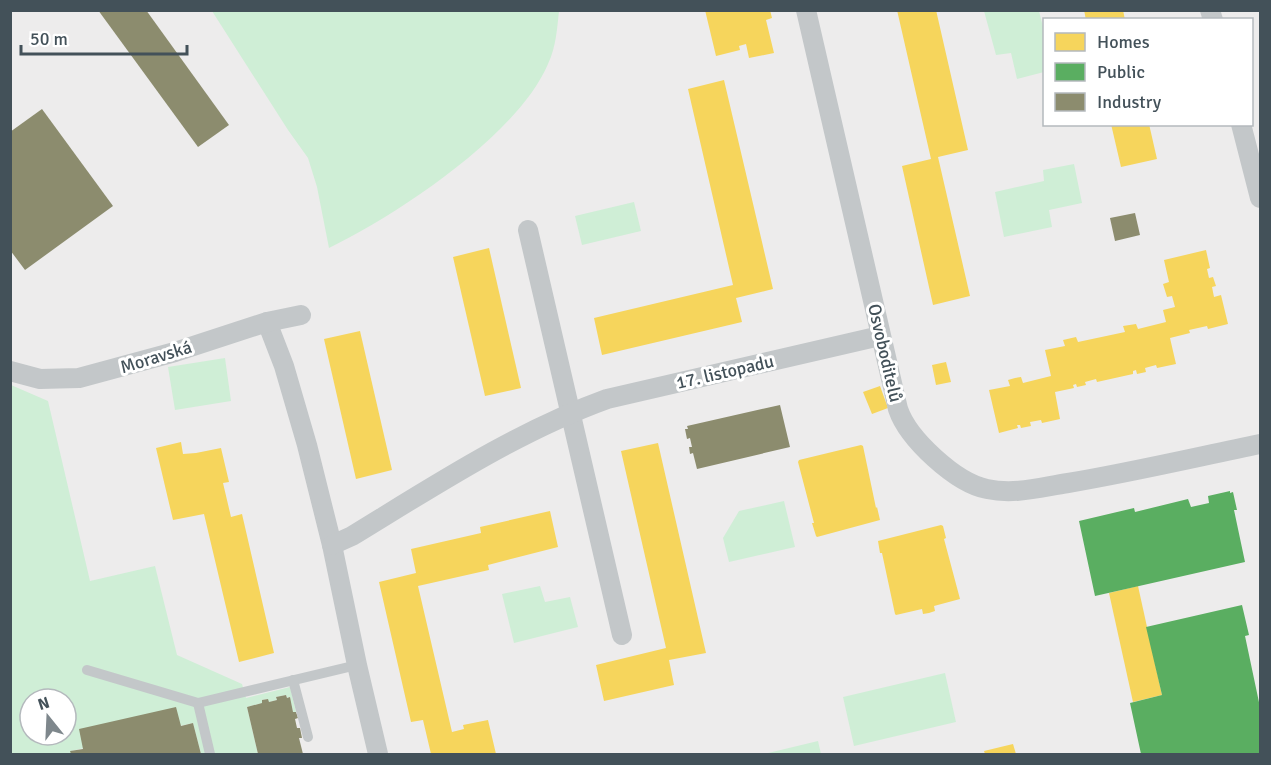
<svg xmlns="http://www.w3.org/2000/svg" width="1271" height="765" viewBox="0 0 1271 765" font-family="Signika,sans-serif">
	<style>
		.green { fill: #cfeed6; fill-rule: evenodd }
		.homes { fill: #f6d55c }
		.public { fill: #5aae61 }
		.industry { fill: #8c8c6e }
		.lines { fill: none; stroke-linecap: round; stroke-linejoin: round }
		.lane { stroke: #c3c7c9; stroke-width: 10 }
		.street { stroke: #c3c7c9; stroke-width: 20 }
		.labels { text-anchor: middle; stroke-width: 6; stroke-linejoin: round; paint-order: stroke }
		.street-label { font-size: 18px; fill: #435159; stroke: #fff }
	</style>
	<rect width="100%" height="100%" fill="#edecec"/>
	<g class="green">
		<path d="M 212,11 L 559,11 C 557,29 556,47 548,64 C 518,135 397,215 329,248 L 317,187 L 308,158 L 288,130 Z"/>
		<polygon points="984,11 1039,11 1044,31 1044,72 1017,79 1011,53 996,55"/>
		<polygon points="1074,164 1082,203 1049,210 1052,227 1004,237 995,192 1044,181 1043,170"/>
		<polygon points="634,202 641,231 582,245 575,216"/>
		<polygon points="225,358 231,401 175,410 168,367"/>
		<path d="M 11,385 L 48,401 L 90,581 L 155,566 L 177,655 L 242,684 L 246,698 L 290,687 L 296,712 L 293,712 L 290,697 L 287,698 L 286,695 L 276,697 L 277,700 L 269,702 L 267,699 L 262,700 L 262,703 L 247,707 L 258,754 L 201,754 L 193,723 L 71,751 L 71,754 L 11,754 ZM 30,699 L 66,699 L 66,735 L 30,735 Z"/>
		<polygon points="784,501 795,547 729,562 723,538 739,511"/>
		<polygon points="540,586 545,602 570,597 578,627 514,643 502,594"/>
		<polygon points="945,673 956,722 854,746 843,697"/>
		<polygon points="818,741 821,754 764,754"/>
	</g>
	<g class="homes">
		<polygon points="705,10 770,10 772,18 766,20 774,53 749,58 746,44 739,46 740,50 716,56"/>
		<polygon points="897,10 936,10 968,150 938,157 970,296 933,305 902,166 931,159"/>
		<polygon points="1084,10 1123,10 1125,20 1086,20"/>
		<polygon points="724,80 773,289 736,298 742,322 602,355 594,318 733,285 688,89"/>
		<polygon points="1111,124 1149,124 1157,159 1121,167"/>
		<polygon points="489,248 521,388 485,396 453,257"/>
		<polygon points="1206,250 1210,268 1207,269 1209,278 1213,277 1216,286 1212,287 1214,297 1221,295 1228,324 1208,329 1207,326 1189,330 1190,333 1170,338 1176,364 1157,368 1156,365 1145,368 1146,372 1137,374 1136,370 1133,371 1133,374 1097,382 1096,379 1085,382 1086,385 1077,387 1076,384 1073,385 1074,388 1055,392 1060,419 1042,423 1041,420 1030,422 1031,426 1021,428 1020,425 1017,425 1018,428 999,433 989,390 1010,386 1008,380 1015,378 1021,377 1023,383 1051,376 1045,350 1065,346 1063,340 1076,337 1078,342 1125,332 1123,326 1136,324 1138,329 1166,322 1163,310 1175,307 1172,296 1167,297 1163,284 1169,282 1164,260"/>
		<polygon points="360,331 392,470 356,479 324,339"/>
		<polygon points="946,362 951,382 936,385 932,365"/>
		<polygon points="880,386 888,408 872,414 863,392"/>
		<polygon points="181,442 183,454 196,453 221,448 229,482 223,483 231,517 242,514 274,653 239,662 204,514 173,520 156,448"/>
		<polygon points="658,443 706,653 669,660 674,685 604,701 596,665 666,648 621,451"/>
		<polygon points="861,445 863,446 876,508 877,507 880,520 817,537 816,536 812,523 814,523 798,462 799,460"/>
		<polygon points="550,511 558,547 488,565 489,570 418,586 452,732 464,729 463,725 488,720 496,754 431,754 423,720 411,722 379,582 416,573 411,549 481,533 480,527"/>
		<polygon points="941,525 943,526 946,538 944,539 960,599 934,606 935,611 929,613 923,614 922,609 896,615 895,614 882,553 880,553 878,541"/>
		<polygon points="1138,586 1162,695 1133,702 1109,593"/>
		<polygon points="1013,744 1016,754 985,754 984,751"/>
	</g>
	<g class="public">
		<polygon points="1230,491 1230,493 1233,492 1237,510 1234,510 1245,562 1095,596 1079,521 1134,508 1135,512 1188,499 1191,507 1209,503 1208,496"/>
		<polygon points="1242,605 1249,635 1245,636 1260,707 1260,754 1141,754 1130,703 1162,695 1146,627"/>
	</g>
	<g class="industry">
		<polygon points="98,10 146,10 229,125 198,147"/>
		<polygon points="42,109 113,206 25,270 10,250 10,132"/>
		<polygon points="1135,213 1140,235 1115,241 1110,218"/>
		<polygon points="780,405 790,447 697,469 693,453 690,454 689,447 692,447 690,438 687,439 685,429 688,429 687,426"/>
		<polygon points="286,695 287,698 290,697 293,712 296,712 298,718 295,719 297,728 300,728 302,738 299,738 303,754 258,754 247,707 262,703 262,700 268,699 269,702 277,700 276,697"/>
		<polygon points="176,707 181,726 193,723 201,754 71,754 70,751 83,749 79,729"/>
	</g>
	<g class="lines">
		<g class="lane">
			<polyline points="87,670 198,703 357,665"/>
			<polyline points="293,680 308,737"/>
			<polyline points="198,703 210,754"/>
		</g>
		<g class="street">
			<path d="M 806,10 L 898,409 C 908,439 956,483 987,489 C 1015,495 1041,487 1068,483 C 1133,472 1197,457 1260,444"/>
			<polyline points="1210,10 1213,20"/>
			<polyline points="1241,124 1260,198"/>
			<polyline points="528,230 622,635"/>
			<polyline points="267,322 284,366 307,445 332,545 357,665 378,754"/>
			<polyline points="10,371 40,379 79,378 175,352 267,322 301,315"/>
			<path d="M 332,545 L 352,536 C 434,486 516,432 607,399 L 880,336"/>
		</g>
	</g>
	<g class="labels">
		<g class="street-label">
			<text transform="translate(885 353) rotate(77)" y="6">Osvoboditelů</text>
			<text transform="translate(156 357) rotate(-17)" y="6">Moravská</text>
			<text transform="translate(725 372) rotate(-13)" y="6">17. listopadu</text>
		</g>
	</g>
	<rect width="1271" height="765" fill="none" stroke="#435159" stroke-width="24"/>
	<rect x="1043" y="18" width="210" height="108" fill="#ffffff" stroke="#b4b9bd" stroke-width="1.5"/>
	<rect x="1055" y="33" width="30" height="18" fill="#f6d55c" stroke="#b4b9bd" stroke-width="1.5"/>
	<text x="1097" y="48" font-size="18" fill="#435159">Homes</text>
	<rect x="1055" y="63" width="30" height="18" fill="#5aae61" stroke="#b4b9bd" stroke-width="1.5"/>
	<text x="1097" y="78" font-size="18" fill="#435159">Public</text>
	<rect x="1055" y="93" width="30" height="18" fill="#8c8c6e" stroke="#b4b9bd" stroke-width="1.5"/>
	<text x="1097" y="108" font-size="18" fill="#435159">Industry</text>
	<g transform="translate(48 717) rotate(342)"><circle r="28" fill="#ffffff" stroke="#b4b9bd" stroke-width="1.5"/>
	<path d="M0-4.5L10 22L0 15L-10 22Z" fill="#7e878c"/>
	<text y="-9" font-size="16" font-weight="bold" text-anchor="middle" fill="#435159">N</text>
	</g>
	<path d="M21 45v9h166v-9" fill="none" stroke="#435159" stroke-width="3"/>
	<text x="30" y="45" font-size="18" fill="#435159" stroke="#ffffff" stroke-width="4.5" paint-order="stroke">50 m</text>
</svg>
